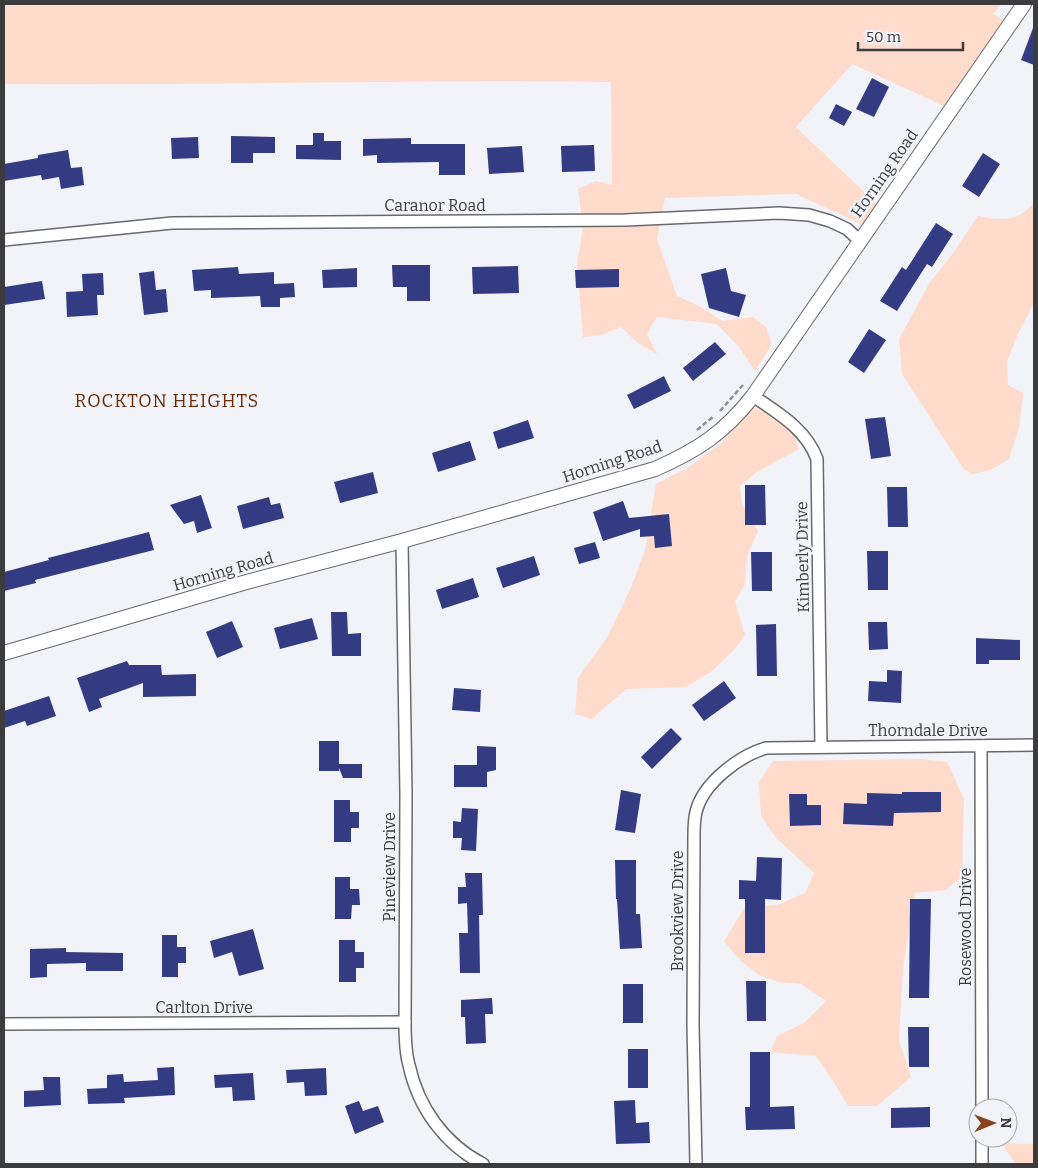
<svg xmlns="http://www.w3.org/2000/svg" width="1038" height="1168" viewBox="0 0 1038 1168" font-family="Bitter,serif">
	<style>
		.green { fill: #ffdbcb }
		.building { fill: #333c82 }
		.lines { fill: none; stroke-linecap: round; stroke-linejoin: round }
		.minor-casing { stroke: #68696d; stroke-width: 14 }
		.tertiary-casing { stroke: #68696d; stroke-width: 16 }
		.path { stroke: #909094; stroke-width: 2.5; stroke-dasharray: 5 2.5; stroke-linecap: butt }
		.minor { stroke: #fff; stroke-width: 11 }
		.tertiary { stroke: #fff; stroke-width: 14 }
		.labels { text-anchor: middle; stroke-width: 5; stroke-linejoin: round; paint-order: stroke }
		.street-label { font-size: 16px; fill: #3c3c3e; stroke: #f2f3f8 }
		.neighbourhood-label { font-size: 18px; letter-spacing: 1px; fill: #692b06; stroke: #f2f3f8 }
	</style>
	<rect width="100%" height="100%" fill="#f2f3f8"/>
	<g class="green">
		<path d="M 4,4 L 1002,4 L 993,14 L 1010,23 L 951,109 L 852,64 L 796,127 L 881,208 L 868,227 L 796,194 L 665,198 L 657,239 L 677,296 L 701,307 L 722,321 L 753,317 L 766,327 L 772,344 L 755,371 L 739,347 L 717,324 L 657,317 L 647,334 L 657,354 L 638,343 L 621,327 L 601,335 L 583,337 L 577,264 L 583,228 L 578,189 L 596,181 L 612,185 L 611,82 C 409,79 206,86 4,84 Z"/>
		<path d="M 1034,203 L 1034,303 L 1017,336 L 1007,362 L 1008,385 L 1023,393 L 1019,428 L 1009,459 L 991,470 L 972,474 L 963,468 L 902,374 L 899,339 L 930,282 L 951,256 L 978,216 C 1001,221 1017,222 1034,203 Z"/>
		<polygon points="753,407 790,422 799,449 757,472 740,486 742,504 758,531 747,556 745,584 735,602 745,635 734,650 712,671 686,687 626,689 592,719 575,714 578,678 608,636 630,590 645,550 656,484 689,467 721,443"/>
		<polygon points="921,759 947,762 964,799 962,876 946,890 915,893 903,968 899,1040 911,1077 877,1106 848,1106 835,1084 816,1056 770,1052 777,1036 804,1023 826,1001 801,984 778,982 759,975 740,960 724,941 745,907 777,905 805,893 814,873 776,838 761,816 759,782 773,761"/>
		<polygon points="1001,1143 1034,1144 1034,1164 1016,1164"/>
	</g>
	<g class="building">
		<polygon points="1033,28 1034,28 1034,65 1021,60"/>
		<polygon points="872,78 889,87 874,117 856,109"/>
		<polygon points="836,104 852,112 844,126 829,118"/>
		<polygon points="313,133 324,133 324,141 341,141 341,160 296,159 296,145 313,145"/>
		<polygon points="231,136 275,137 275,153 253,153 253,163 231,163"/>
		<polygon points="198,137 199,158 172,159 171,138"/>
		<polygon points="411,138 411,144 465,144 465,175 439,175 439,162 377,163 377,155 363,156 363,139"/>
		<polygon points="594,145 595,171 562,172 561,146"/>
		<polygon points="522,146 524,172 489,174 487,148"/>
		<polygon points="68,150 71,168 82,167 84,185 61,189 59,177 42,180 41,175 4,181 4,164 38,158 38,155"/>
		<polygon points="983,153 1000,164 979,197 962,186"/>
		<polygon points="936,223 953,234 932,267 927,264 897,311 880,301 902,267 906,270"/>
		<polygon points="392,265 430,265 430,301 407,301 407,287 393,287"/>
		<polygon points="518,266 519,293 473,294 472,267"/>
		<polygon points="238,267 239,274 274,272 274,284 294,283 295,297 280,298 280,307 261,307 260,296 211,298 211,290 194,291 192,270"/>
		<polygon points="357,268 357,287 323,288 322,270"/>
		<polygon points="726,268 731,291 746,295 739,317 709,308 701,274"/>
		<polygon points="619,269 619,287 576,288 575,270"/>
		<polygon points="154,271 156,290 166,289 168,312 144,315 139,273"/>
		<polygon points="103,273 104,295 97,295 98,315 67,317 66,292 83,291 82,274"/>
		<polygon points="42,281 45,299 4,305 4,287"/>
		<polygon points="869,329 886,340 864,373 848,362"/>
		<polygon points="715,342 726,354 693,381 683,368"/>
		<polygon points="664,376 671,391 634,409 627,395"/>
		<polygon points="885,417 891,456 871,459 865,419"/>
		<polygon points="528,420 534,438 498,449 493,432"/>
		<polygon points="470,441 476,460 438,472 432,453"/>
		<polygon points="373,472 378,493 340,503 334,482"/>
		<polygon points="745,485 765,485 766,525 745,525"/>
		<polygon points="887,487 907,487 908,527 888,527"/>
		<polygon points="201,495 212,528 197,533 194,521 184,524 170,505"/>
		<polygon points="269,497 271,505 280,503 284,518 243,529 237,506"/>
		<polygon points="623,501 629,518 669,514 672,546 655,548 654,536 640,537 640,529 603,541 593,512"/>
		<polygon points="149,532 154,550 35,580 36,583 4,591 4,572 49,560 48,558"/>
		<polygon points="595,542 600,558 579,564 574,548"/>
		<polygon points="867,551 888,551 888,590 868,590"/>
		<polygon points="751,552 772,552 772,591 752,591"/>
		<polygon points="534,556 540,575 503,588 496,568"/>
		<polygon points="473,578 479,597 442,609 436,590"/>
		<polygon points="331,612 347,612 348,634 361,633 361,656 332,656"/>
		<polygon points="312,618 318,639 280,649 274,628"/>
		<polygon points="232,621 243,647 217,658 206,632"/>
		<polygon points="868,622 887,622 888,649 869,650"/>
		<polygon points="776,624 777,676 757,676 756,625"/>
		<polygon points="976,638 1020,640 1020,660 989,660 989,664 976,664"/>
		<polygon points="127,661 129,665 161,665 162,675 196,674 196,696 143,697 143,683 99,699 102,707 89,712 77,678"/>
		<polygon points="887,670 902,671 901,703 868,701 869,681 887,682"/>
		<polygon points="724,681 736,698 704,721 692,705"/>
		<polygon points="454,688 481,690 480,712 452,710"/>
		<polygon points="49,696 56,716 27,726 25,721 4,728 4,711"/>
		<polygon points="671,728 682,739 652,769 641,757"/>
		<polygon points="319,741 339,741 339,764 362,764 362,778 343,778 339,768 339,771 319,771"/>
		<polygon points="477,746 496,747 496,770 487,772 487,787 454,787 454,765 477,765"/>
		<polygon points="621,790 641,794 635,833 615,830"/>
		<polygon points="902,792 941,792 941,812 894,813 893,826 843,824 844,803 867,804 867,793 902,794"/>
		<polygon points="789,794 807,794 807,805 821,805 821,825 790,826"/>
		<polygon points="334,800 350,800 350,812 359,812 359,828 351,828 351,842 334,842"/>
		<polygon points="462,808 478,809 476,851 461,850 462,838 453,838 453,821 461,822"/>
		<polygon points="757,857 782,858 781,900 765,899 765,953 745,953 745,899 739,899 739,880 756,881"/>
		<polygon points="615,860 636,860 636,914 640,914 642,948 620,949 617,899 616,899"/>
		<polygon points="465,873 482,873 483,915 479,915 480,973 460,973 459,933 468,933 467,903 458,904 458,887 466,887"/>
		<polygon points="335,877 350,877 350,889 359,889 360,905 352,905 351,919 335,919"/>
		<polygon points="910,899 931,899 929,998 909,998"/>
		<polygon points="253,929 264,969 239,976 232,952 214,958 210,941"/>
		<polygon points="162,935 177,935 177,947 186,947 186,963 178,963 178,977 162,977"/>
		<polygon points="339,940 355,940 355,952 364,952 364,968 356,968 356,982 339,982"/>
		<polygon points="66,948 66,952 123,953 123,971 86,971 86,963 47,964 47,977 30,978 30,949"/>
		<polygon points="746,981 766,981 766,1021 747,1021"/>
		<rect x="623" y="984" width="20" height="39"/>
		<polygon points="492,998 493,1014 485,1014 486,1043 466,1044 465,1017 461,1017 461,1000"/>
		<polygon points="908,1027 929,1027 929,1067 909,1067"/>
		<rect x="628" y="1049" width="20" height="39"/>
		<polygon points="750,1052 770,1052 770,1107 794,1106 795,1129 746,1130 745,1107 750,1107"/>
		<polygon points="174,1067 175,1095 124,1098 125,1103 88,1104 87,1089 107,1088 107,1075 123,1074 124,1082 158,1080 157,1068"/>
		<polygon points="326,1068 327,1095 305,1096 304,1082 287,1083 286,1070"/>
		<polygon points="253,1073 255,1100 233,1101 232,1087 215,1088 214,1075"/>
		<polygon points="43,1077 60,1077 61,1105 24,1107 24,1091 44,1090"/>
		<polygon points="635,1100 636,1123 649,1122 650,1143 616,1144 614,1101"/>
		<polygon points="359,1101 363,1111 378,1106 384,1122 355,1134 345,1106"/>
		<polygon points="930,1107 930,1127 891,1128 891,1108"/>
	</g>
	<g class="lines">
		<defs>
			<g id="minor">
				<polyline points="4,240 172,223 625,220 779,213 809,215 830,221 847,229 859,240"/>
				<path d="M 753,396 C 778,413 806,429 817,459 L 821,747"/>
				<path d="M 402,541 L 406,795 L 405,1022 C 405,1036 405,1051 409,1065 C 418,1107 444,1144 483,1164"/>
				<polyline points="981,747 982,1108"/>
				<polyline points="4,1024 405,1022"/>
				<polyline points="982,1138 982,1164"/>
				<path d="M 696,1164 L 693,1025 L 694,836 C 694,828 694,820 696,812 C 703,783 739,756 766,748 L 1034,745"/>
			</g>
			<path id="tertiary" d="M 4,653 L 243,583 L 402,541 L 655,469 C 698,450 724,433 753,396 L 1024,4"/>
		</defs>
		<use href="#minor" class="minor-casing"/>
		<use href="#tertiary" class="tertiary-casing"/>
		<g class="path">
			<polyline points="720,411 743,385"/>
			<polyline points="697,430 714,416"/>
		</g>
		<use href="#minor" class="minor"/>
		<use href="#tertiary" class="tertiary"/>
	</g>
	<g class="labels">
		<g class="street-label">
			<text transform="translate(884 173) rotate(-55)" y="6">Horning Road</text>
			<text x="435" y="211">Caranor Road</text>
			<text transform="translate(612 461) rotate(-18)" y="6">Horning Road</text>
			<text transform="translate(802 557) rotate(-91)" y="6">Kimberly Drive</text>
			<text transform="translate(223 571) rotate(-16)" y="6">Horning Road</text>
			<text x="928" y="736">Thorndale Drive</text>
			<text transform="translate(389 867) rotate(-90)" y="6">Pineview Drive</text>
			<text transform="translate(677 911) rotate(-90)" y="6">Brookview Drive</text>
			<text transform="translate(965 927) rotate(-90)" y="6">Rosewood Drive</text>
			<text x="204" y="1013">Carlton Drive</text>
		</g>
		<g class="neighbourhood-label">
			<text x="167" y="407">ROCKTON HEIGHTS</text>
		</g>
	</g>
	<rect width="1038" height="1168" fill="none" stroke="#3c3c3e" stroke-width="10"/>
	<g transform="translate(993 1123) rotate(89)"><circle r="24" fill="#f2f3f8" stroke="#a9aaae"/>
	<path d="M0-4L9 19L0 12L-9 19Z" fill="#89421e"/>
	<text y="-8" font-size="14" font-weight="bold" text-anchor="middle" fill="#3c3c3e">N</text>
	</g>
	<path d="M858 42v8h105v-8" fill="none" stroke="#3c3c3e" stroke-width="2.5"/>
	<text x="866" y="42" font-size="15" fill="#3c3c3e" stroke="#f2f3f8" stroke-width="4" paint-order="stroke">50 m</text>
</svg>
